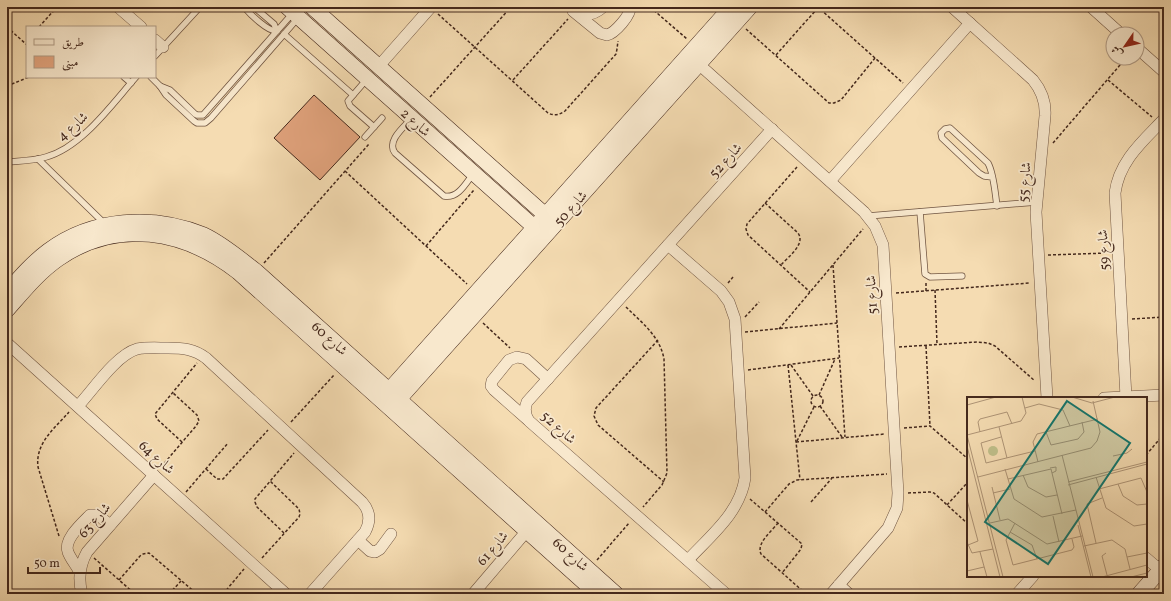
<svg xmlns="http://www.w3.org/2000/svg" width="1171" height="601" viewBox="0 0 1171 601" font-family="Vollkorn,Amiri,serif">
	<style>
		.building { fill: #e3a47e; stroke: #44281c }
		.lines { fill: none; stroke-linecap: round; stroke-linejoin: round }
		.lane-casing { stroke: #705542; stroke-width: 7 }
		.street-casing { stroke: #705542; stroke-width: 12 }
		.secondary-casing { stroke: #44281c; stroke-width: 16 }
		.path { stroke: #44281c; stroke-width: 1.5; stroke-dasharray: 3 2; stroke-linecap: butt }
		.lane { stroke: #f8e8cd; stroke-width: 5.5 }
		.street { stroke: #f8e8cd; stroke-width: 11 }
		.secondary { stroke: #f8e8cd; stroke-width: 15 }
		.labels { text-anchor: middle; stroke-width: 3.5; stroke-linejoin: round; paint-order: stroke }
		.street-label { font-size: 14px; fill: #44281c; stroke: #f8e8cd }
		.inset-road { fill: none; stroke: #ae9476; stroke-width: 1 }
		.view { fill: #0f766e; fill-opacity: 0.15; stroke: #0f766e; stroke-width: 2 }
		.inset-edge { fill: none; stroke: #44281c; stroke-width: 2 }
	</style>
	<rect width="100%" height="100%" fill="#f5dcb2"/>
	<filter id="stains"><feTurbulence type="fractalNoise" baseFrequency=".005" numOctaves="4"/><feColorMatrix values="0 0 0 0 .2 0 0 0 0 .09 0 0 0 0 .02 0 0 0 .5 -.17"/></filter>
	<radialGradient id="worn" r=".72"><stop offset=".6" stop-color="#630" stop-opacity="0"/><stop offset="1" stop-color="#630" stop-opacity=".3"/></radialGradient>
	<polygon class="building" points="314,95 360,137 320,180 274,138"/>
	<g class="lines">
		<defs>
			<g id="lane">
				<path d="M 244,7 C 250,14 268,32 277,31 L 274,24 L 254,7"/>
				<polyline points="284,34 353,95"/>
				<polyline points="155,56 200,7"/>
				<polyline points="124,77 131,83"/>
				<polyline points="151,77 160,86 166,95 194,121 197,123 205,123 211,118 298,18"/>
				<polyline points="367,79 348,101 350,106 374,127"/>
				<polyline points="160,86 170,90 195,114 197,115 203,115 292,14"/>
				<path d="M 412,118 C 404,127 386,141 395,153 L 444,196 C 458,199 466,183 473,174"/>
				<polyline points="365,137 382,118"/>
				<polyline points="38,159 105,224"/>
				<path d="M 7,162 C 20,161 33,161 46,157 C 82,147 112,104 136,77"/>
				<path d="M 992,177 L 984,176 L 979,173 L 942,138 L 941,133 L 945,129 L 950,128 L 988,163 C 994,174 995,193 997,206"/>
				<polyline points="920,212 925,274 930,277 962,276"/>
				<polyline points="868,216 1037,202"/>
			</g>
			<g id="street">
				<polyline points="118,7 141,27"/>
				<path d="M 952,7 L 1033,80 C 1042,91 1046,102 1045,116 L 1036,212 L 1047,398"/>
				<polyline points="1091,7 1121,34"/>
				<path d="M 573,11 L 600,33 L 607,35 C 615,33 631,15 630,7"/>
				<path d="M 574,11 C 585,17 595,14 603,7"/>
				<polyline points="155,40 163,47"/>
				<polyline points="1137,48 1164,72"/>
				<polyline points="693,59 864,212 875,226 883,245 898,493 897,508 888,528 831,594"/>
				<polyline points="378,67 431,7"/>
				<polyline points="830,181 970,23"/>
				<path d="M 668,245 L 721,291 L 729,302 L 735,319 L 745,478 C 740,513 710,536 688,560"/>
				<polyline points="7,343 286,594"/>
				<path d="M 1126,397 L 1115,193 C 1119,161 1143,141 1164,119"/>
				<polyline points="1104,398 1164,395"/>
				<path d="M 78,406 C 93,390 116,355 137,349 C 147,347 158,348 168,348 C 183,348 194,349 206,358 L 362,502 C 370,511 371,521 365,532 L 310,594"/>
				<polyline points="528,420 494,390 491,386 492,381 509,360 517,357 526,359 548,379"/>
				<polyline points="358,540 370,551 375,552 380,549 391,534"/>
				<polyline points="1146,558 1160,570"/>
				<path d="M 79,571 C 76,565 70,558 68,552 C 63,540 82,523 90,515 L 98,515 L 110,525"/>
				<polyline points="839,585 849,594"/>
				<path d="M 82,594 C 78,579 79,566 87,552 L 154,475"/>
				<polyline points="473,594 531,526"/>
				<path d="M 726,594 L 529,421 C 525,415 524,409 527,402 L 772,129"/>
				<polyline points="1017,594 1033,576"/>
			</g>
			<g id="secondary">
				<polyline points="287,7 542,234"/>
				<polyline points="312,7 552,221"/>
				<path d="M 7,292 C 20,277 32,263 48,251 C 92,218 153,214 204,235 C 223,244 239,258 256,271 L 616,594"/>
				<path d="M 7,310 C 23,292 38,273 58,259 C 117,218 184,230 238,272 L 597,594"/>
				<polyline points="383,397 731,7"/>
				<polyline points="392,407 750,7"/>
				<polyline points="1139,594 1164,566"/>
			</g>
		</defs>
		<use href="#lane" class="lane-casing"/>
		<use href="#street" class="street-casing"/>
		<use href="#secondary" class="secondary-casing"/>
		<g class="path">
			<polyline points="650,7 687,39"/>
			<path d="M 438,14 L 548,113 C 554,116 559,115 565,111 L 616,54 L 617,49 L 618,41"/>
			<polyline points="7,27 27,45"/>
			<polyline points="39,27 57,7"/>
			<polyline points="746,29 829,103 834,103 841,100 875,58"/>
			<polyline points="776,55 816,10 820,9 903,83"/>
			<polyline points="513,80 568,19"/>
			<polyline points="1108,80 1152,117"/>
			<polyline points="7,86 29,77"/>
			<polyline points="430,97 511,7"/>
			<polyline points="1161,137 1164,140"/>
			<polyline points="1053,143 1126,58"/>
			<polyline points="797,167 747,224 746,229 748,235 810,292"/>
			<polyline points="345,171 467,284"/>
			<path d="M 765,203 L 798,233 C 806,244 788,257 781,265"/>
			<polyline points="426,246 474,190"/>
			<polyline points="1048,255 1108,253"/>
			<polyline points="264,263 369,144"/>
			<polyline points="833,265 845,437"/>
			<polyline points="728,283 733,277"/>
			<polyline points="926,283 926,291"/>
			<polyline points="935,290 937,344"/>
			<polyline points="896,293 1030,283"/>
			<path d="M 626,307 C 641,322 660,336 664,359 L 667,473 L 662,485 L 643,507"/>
			<polyline points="745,317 759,302"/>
			<polyline points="1132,319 1164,317"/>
			<polyline points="483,323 510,348"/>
			<polyline points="779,329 863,229"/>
			<polyline points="745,332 837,323"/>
			<polyline points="658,340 596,408 594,416 598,425 664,482"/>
			<polyline points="926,346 930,426"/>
			<polyline points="899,347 977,342 988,343 995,346 1035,381"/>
			<polyline points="788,365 800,480"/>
			<polyline points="791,365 813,396"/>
			<polyline points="748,370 839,358"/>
			<circle cx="817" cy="401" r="6"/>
			<polyline points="819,395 835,359"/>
			<polyline points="820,406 842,437"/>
			<polyline points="291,422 334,375"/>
			<polyline points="904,428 930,426 968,459"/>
			<polyline points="797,441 814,407"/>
			<polyline points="182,442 157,419 155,414 197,363"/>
			<polyline points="796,442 885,434"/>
			<polyline points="1146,455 1164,434"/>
			<polyline points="161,467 196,426 199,421 197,415 172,392"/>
			<polyline points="206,469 217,479 223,479 268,430"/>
			<polyline points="186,492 228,443"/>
			<polyline points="908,493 930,492 934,493 968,524"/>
			<polyline points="750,499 802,544 801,549 782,573"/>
			<polyline points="811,502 832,478"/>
			<polyline points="947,505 968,482"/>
			<polyline points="765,512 789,484 797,480 887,474"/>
			<path d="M 778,523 C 772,531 756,543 761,554 L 806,594"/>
			<polyline points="284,533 257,507 255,502 255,499 294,453"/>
			<path d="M 59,536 L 38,467 C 35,443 55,428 69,412"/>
			<polyline points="94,558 135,594"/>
			<polyline points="262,558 299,517 300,514 299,509 270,481"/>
			<polyline points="597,560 629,523"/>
			<polyline points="119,580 140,556 143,554 149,553 197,594"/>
			<polyline points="169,594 181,581"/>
			<polyline points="223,594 244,569"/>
			<polyline points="1159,594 1164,589"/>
		</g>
		<use href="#lane" class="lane"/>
		<use href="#street" class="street"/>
		<use href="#secondary" class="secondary"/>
	</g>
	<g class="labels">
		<g class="street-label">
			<text transform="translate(416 122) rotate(42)" y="5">شارع 2</text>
			<text transform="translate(72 126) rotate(-41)" y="5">شارع 4</text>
			<text transform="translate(725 160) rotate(-48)" y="5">شارع 52</text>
			<text transform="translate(1024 182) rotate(-85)" y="5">شارع 55</text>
			<text transform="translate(570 208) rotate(-48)" y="5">شارع 50</text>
			<text transform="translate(1103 250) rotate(-93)" y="5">شارع 59</text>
			<text transform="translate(871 295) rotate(-93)" y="5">شارع 51</text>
			<text transform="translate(330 338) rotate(42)" y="5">شارع 60</text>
			<text transform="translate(559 427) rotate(42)" y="5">شارع 52</text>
			<text transform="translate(157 457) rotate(42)" y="5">شارع 64</text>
			<text transform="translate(94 520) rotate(-49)" y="5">شارع 63</text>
			<text transform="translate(492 548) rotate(-50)" y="5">شارع 61</text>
			<text transform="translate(571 554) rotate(42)" y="5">شارع 60</text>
		</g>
	</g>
	<g transform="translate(967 397)">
		<rect width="180" height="180" fill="#f5dcb2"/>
		<path d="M21 54a5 5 0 1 1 10 0a5 5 0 1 1-10 0Z" fill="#bfbf8a"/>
		<path class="inset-road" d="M 105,0 L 125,6 L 148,0M 0,8 L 29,0M 58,11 L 72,7 L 96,13 L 103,29M 32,30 L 40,61M 13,35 L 11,25 L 13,22 L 40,15 L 45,27M 79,35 L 84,48 L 111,42 L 117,35 L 115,25M 0,38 L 54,24 L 59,16 L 55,0M 0,38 L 36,180M 34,40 L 14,46 L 19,66 L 68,54M 0,49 L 33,180M 95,58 L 126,180M 146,59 L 160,56 L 165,52M 71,65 L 66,45 L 70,37 L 131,22M 83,71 L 89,70 L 89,74 L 85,76M 38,72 L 47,102 L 75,120 L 109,113M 56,78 L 61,90 L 79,100 L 90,98M 11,80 L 124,51 L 130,44 L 133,35 L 126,4M 129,80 L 139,111 L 167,129 L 180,127M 41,82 L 84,72 L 95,117M 101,85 L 180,65M 151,87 L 156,99 L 170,108 L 180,107M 101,88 L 180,67M 25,90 L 33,123M 132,92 L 174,81 L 180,95M 26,96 L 43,92M 0,103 L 11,144 L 1,148M 86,119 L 92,145M 23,126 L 41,122 L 80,147 L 115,139M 48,126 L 39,143 L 46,168 L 105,153 L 107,150 L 105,142M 111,128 L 124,180M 43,135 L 65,148 L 70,162M 0,145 L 5,156 L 26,152M 129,146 L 120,107 L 135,101M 117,149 L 145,143 L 158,152 L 163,172M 13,155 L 20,180M 139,156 L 135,159 L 140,178M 160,160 L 180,156M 0,174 L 17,170M 135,180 L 180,168M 164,180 L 180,176"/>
		<path class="view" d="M 100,4 L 163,46 L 81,167 L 18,125 Z"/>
		<rect width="180" height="180" class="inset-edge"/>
	</g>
	<rect width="1171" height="601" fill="none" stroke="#f5dcb2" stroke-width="24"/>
	<rect x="8" y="8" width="1155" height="585" fill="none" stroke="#44281c" stroke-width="2"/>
	<rect x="12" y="12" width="1147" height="577" fill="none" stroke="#44281c"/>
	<rect x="26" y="26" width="130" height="52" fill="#f8e8cd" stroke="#b09b86"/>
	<rect x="34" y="39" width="20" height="6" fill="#f8e8cd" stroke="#b09b86"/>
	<text x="62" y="46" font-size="12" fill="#44281c">طريق</text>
	<rect x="34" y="56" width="20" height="12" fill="#e3a47e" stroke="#b09b86"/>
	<text x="62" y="66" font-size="12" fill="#44281c">مبنى</text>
	<g transform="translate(1125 46) rotate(236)"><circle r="19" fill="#f8e8cd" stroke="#b09b86"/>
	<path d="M0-3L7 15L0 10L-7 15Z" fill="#8f2418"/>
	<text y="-6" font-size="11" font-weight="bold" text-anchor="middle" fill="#44281c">ش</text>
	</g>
	<path d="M28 567v6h72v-6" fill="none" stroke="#44281c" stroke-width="2"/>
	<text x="34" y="567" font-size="12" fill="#44281c" stroke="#f8e8cd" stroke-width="3" paint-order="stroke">50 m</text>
	<rect width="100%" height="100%" filter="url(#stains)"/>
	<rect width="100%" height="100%" fill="url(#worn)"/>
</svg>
